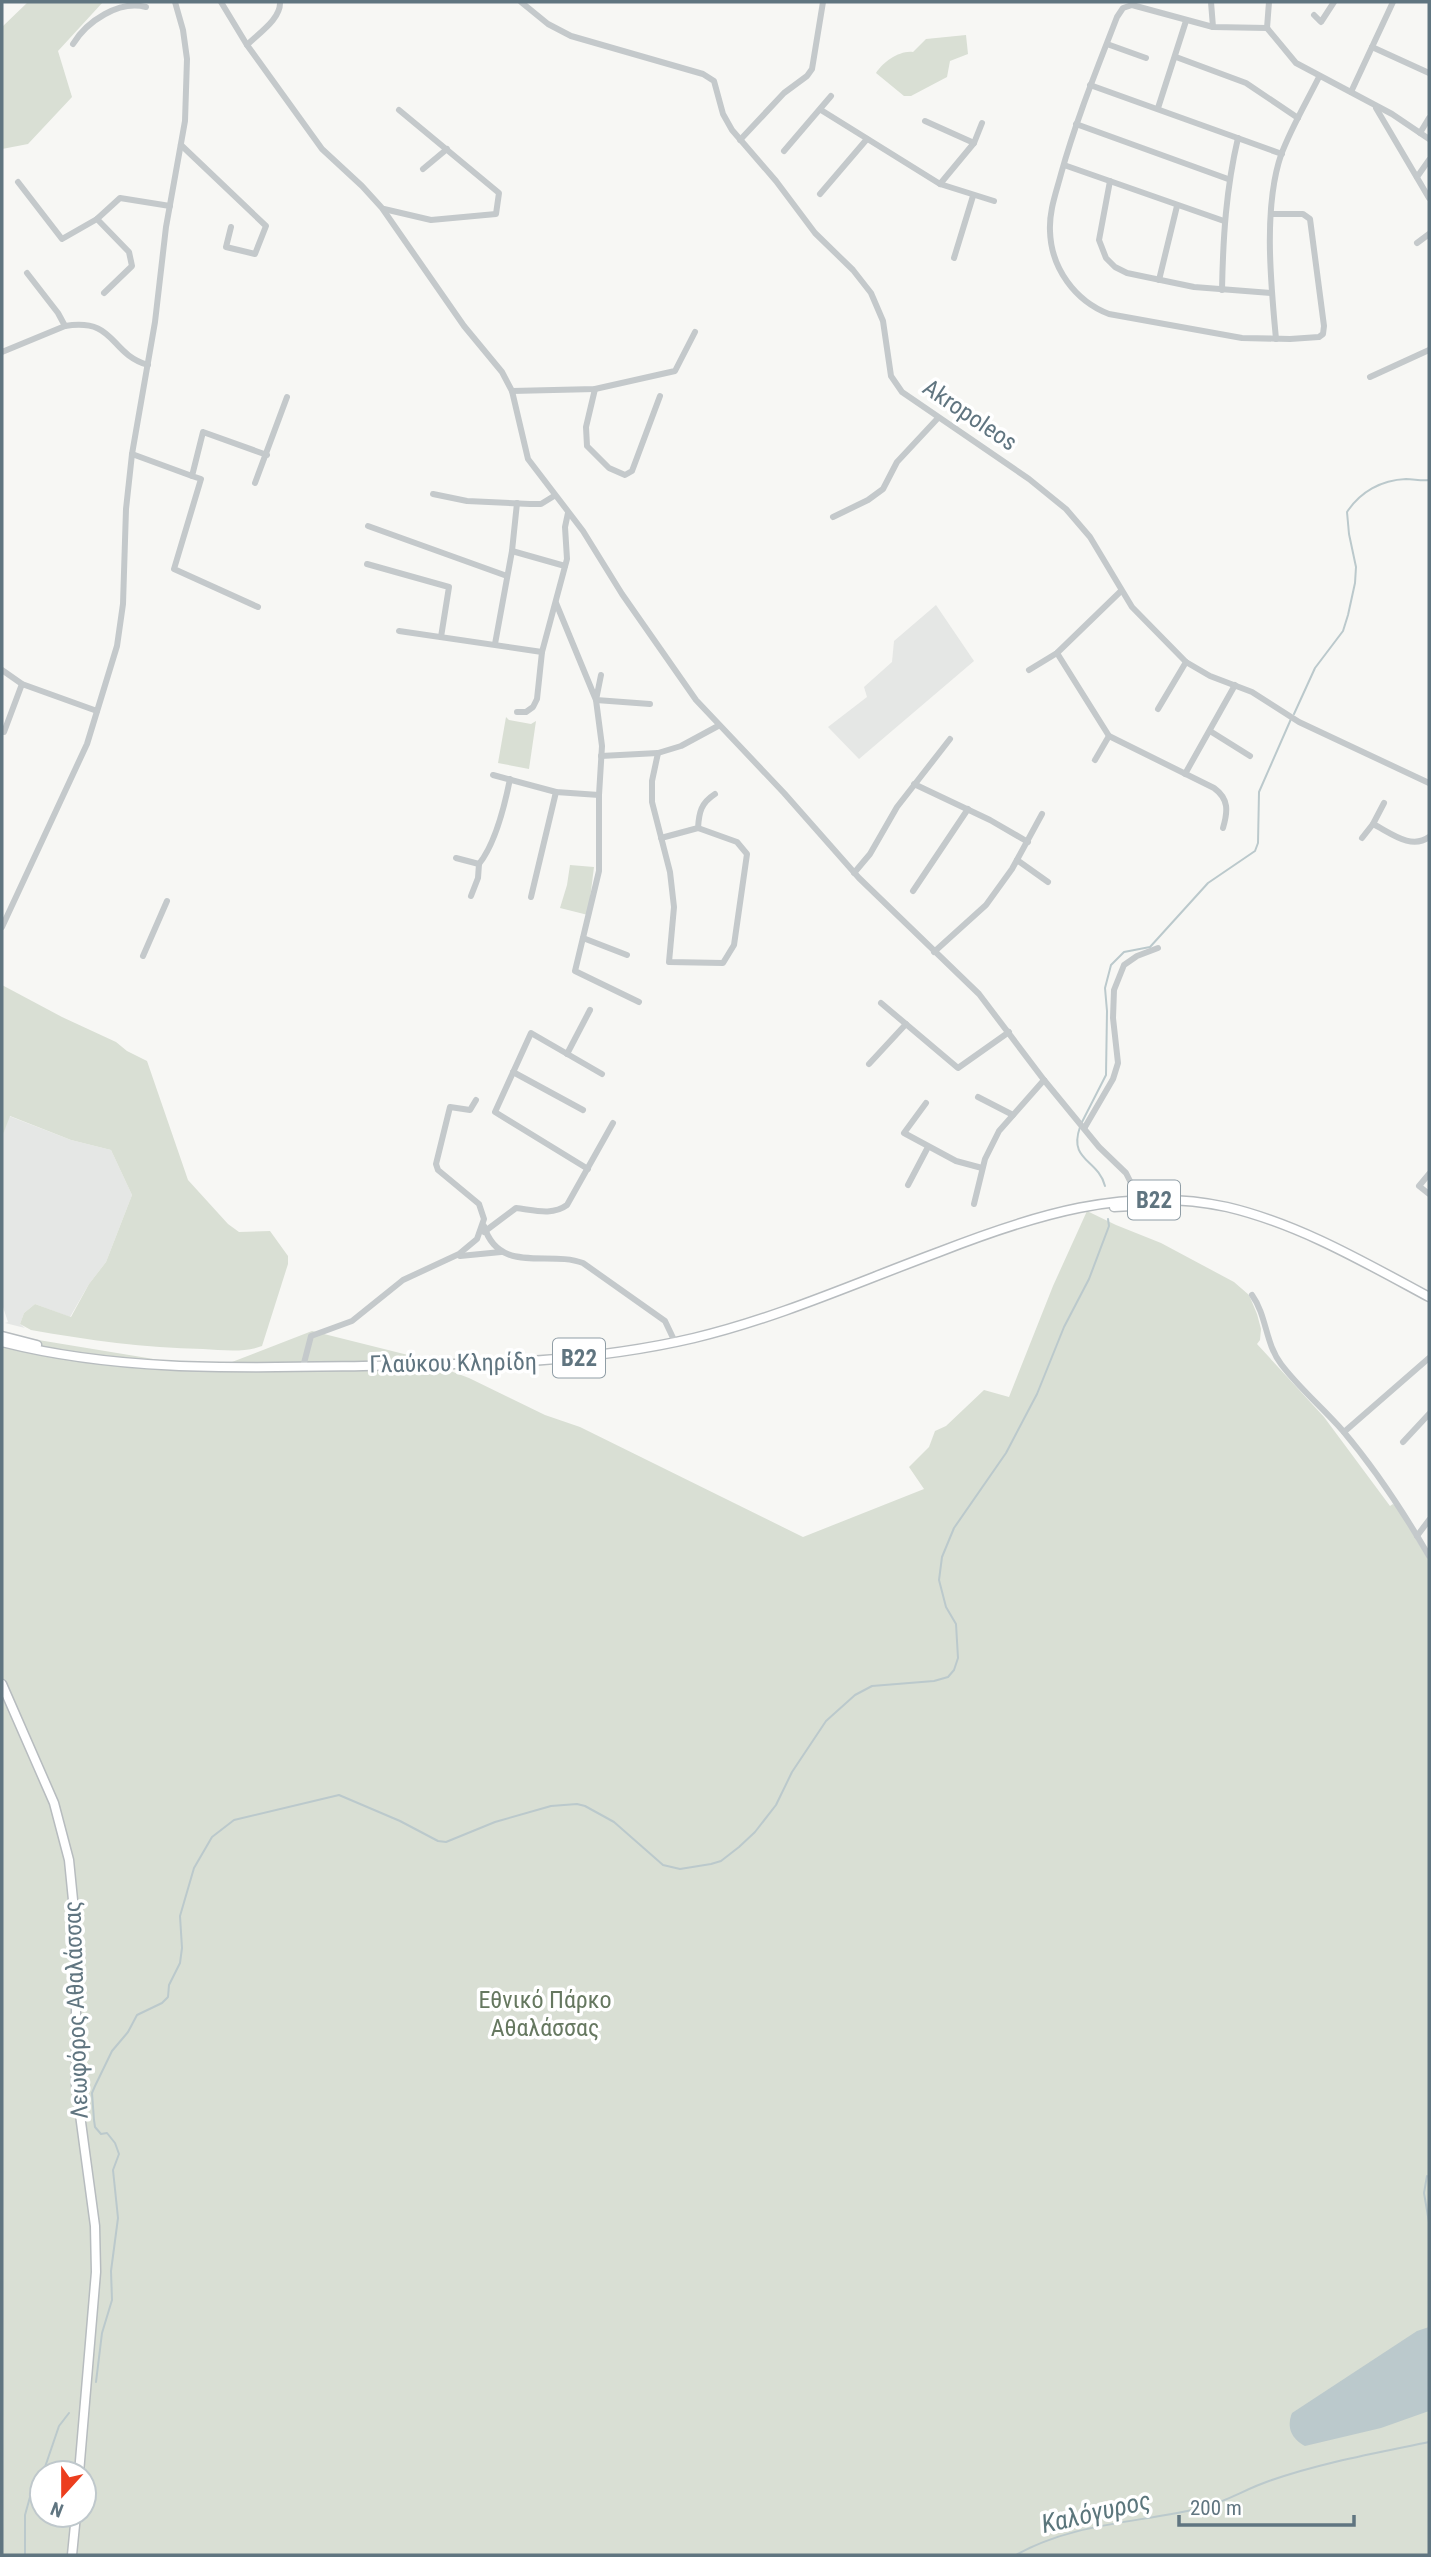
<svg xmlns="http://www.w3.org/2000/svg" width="1431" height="2557" viewBox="0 0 1431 2557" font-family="'Roboto Condensed',sans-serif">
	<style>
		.built { fill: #e5e7e5 }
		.green { fill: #d9dfd4; fill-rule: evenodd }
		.water { fill: #bbc9cc }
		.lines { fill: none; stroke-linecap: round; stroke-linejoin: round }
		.stream { stroke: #bbc9cc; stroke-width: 2 }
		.major-casing { stroke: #b7bcbf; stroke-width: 11 }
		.minor { stroke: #c4c9cb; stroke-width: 6 }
		.major { stroke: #fff; stroke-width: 8 }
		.labels { text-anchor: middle; stroke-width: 7; stroke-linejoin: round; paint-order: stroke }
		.shield { fill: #fff; stroke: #909ea6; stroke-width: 2 }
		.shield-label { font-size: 23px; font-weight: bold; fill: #607580 }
		.street-label { font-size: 24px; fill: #607580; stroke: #fff }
		.park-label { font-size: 24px; fill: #667860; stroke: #fff }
		.water-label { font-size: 26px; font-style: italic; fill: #5b767c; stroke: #fff }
	</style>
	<rect width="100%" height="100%" fill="#f7f7f4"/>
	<g class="built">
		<polygon points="936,605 974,661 859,759 828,727 867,697 864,687 892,662 894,641"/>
		<polygon points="9,1116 71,1140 111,1150 132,1195 106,1262 89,1284 70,1317 35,1304 24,1313 20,1324 25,1328 5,1323 8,1322 2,1304 2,1137"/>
	</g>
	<g class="green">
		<polygon points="28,2 103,2 58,51 72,97 28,144 2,149 2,27"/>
		<path d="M 966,35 L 968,54 L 950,61 L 947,77 L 911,96 L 904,96 L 876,73 C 883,62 900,50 913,52 L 926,39 Z"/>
		<polygon points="506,717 509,720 531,724 536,721 529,769 498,763"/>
		<polygon points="570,865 594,867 588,915 560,908 567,885"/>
		<path d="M 2,985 L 62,1017 L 116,1042 L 127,1051 L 147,1061 L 188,1180 L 228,1224 L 239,1232 L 270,1231 L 288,1256 L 288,1264 L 262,1346 C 244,1353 222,1350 203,1349 C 145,1348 88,1340 31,1330 L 20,1324 L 24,1313 L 35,1304 L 71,1317 L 89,1284 L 106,1262 L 132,1195 L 111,1150 L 71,1140 L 10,1116 L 2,1137 Z"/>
		<path d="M 1087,1211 L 1116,1225 L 1161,1243 L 1234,1282 L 1249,1295 L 1257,1314 L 1261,1329 L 1260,1340 L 1257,1344 L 1324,1417 L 1390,1506 L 1393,1504 L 1397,1507 L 1429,1561 L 1429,2555 L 2,2555 L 2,1334 L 214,1369 L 312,1331 L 408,1355 L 469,1378 L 545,1415 L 580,1427 L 803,1537 L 924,1489 L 909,1467 L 929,1447 L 935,1431 L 946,1426 L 984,1390 L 1009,1397 L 1053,1286 ZM 42,2473 L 84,2473 L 84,2515 L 42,2515 Z"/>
	</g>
	<path class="water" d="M 1429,2327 L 1429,2411 L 1381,2428 L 1305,2446 C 1292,2439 1286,2428 1292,2413 L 1417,2331 Z"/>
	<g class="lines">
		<g class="stream">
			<path d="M 1294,714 L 1315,668 L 1343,631 L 1348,615 L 1355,583 L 1356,567 L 1349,534 L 1347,512 C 1360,492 1381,480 1406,479 C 1414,479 1421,481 1429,480"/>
			<polyline points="1082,1122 1106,1075 1107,1011 1105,988 1111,965 1124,952 1150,947 1208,883 1255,851 1258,843 1259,792 1291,719"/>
			<path d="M 1080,1127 C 1068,1161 1098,1159 1105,1186"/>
			<polyline points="1427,2176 1424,2193 1429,2222"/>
			<polyline points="96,2382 102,2333 112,2300 111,2271 118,2218 113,2170 119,2154 115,2143 107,2133 101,2134 95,2127 94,2120 92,2093 95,2086 112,2051 128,2032 137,2015 162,2003 168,1997 169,1985 180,1963 182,1948 180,1916 194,1868 212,1837 234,1820 339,1795 400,1821 438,1841 446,1842 495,1822 551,1806 577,1804 585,1806 614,1822 663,1865 680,1869 711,1864 721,1861 739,1847 755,1832 776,1805 792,1772 826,1721 855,1695 872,1686 934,1681 948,1677 954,1670 958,1658 956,1624 946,1607 939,1580 942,1557 954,1528 1006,1453 1037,1394 1064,1327 1089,1279 1109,1226 1108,1219"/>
			<polyline points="25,2555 25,2515 30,2497 44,2470 59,2426 69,2413"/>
			<path d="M 1016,2555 C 1074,2522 1141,2523 1205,2507 C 1227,2501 1248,2488 1269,2481 C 1320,2463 1376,2453 1429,2442"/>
		</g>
		<defs>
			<g id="major">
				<polyline points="1114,1207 1150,1205"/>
				<polyline points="2,1336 37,1345"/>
				<path d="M 2,1342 C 120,1372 241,1368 363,1366 C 476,1364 583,1364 694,1338 C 778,1318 858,1282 939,1252 C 1031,1216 1126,1185 1227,1207 C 1299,1224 1364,1262 1429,1297"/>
				<polyline points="2,1684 54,1803 69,1860 76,1930 76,2085 95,2226 96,2272 79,2473"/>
				<polyline points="72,2555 76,2515"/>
			</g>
		</defs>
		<use href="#major" class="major-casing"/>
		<g class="minor">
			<polyline points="221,2 247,45 322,149 362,186 382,208 464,326 502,372 512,391 528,459 583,531 622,594 696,700 784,793 859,878 979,994 1044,1080 1099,1147 1126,1173 1141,1203"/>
			<polyline points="521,2 548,24 571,36 703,74 714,81 723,114 732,130 776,181 815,233 853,270 871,293 883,321 891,376 902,392 1029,479 1066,509 1090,537 1132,607 1186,662 1210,676 1252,692 1299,722 1429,783"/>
			<polyline points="1211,2 1213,27"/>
			<polyline points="1269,2 1267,28 1296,63 1392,114 1429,139"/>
			<polyline points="1314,15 1321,22 1334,2"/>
			<path d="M 1267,28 L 1213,27 L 1132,5 L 1123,8 L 1117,17 C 1097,69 1076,120 1061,174 C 1056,193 1049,211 1050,231 C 1051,268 1075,301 1109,314 L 1242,338 L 1290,339 L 1319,337 L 1323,334 L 1324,326 L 1310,219 L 1303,214 L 1272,214"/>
			<path d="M 73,44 C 87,21 119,0 146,7"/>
			<polyline points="1107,44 1146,58"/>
			<path d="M 247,45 C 259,33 281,19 280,2"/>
			<polyline points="1372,47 1429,73"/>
			<polyline points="1176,57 1246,83 1298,118"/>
			<polyline points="1090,85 1282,154"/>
			<polyline points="1351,92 1393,2"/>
			<polyline points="1158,108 1186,21"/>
			<polyline points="1376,108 1429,198"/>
			<polyline points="821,110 940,184 994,201"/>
			<polyline points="925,121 974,143"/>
			<polyline points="1076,124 1228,179"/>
			<polyline points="1420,133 1429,118"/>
			<polyline points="740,140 784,93 807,76 812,69 823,2"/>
			<polyline points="181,145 266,226 255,254 226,247 231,227"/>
			<polyline points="784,151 831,96"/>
			<polyline points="1064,165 1224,221"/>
			<polyline points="423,169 447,149"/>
			<polyline points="1417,177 1429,160"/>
			<polyline points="1110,181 1099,240 1106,258 1115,267 1127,273 1194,287 1271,293"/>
			<polyline points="18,182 62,239 97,219 120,198 170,206"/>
			<polyline points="940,184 974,143 982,123"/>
			<polyline points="820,194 867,139"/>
			<polyline points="384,209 431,220 496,214 499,193 399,110"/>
			<polyline points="97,219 129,252 132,266 104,293"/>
			<polyline points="1417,243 1429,234"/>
			<polyline points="954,258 973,196"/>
			<polyline points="1159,280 1177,206"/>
			<path d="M 1222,290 C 1223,238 1226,189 1238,138"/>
			<path d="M 65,326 C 117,318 108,353 148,365"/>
			<path d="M 1276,339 C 1271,285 1263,208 1281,155 C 1291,128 1306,103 1319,77"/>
			<polyline points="2,352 65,326 58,313 27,273"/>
			<polyline points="1370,377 1429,350"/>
			<polyline points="595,389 586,427 587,446 609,468 625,475 632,471 660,396"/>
			<polyline points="512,391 595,389 675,371 695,332"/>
			<polyline points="132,454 192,476"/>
			<polyline points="255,483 287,397"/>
			<polyline points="433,494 467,501 530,504 541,504 554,496"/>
			<polyline points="833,517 868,500 883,489 897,462 938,418"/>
			<polyline points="368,526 507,576"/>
			<polyline points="512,551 565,566"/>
			<polyline points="367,564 449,587 441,637"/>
			<polyline points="556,603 596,700 650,704"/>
			<polyline points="258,607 174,569 201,479 192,476 203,432 267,455"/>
			<polyline points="399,631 542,652"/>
			<polyline points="495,644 512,551 517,503"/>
			<path d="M 1057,653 L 1109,736 L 1214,788 C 1229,799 1228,811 1223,828"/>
			<polyline points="2,670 22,684 97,711"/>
			<polyline points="1029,670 1057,653 1121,591"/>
			<polyline points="601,675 596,700 602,746 599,795 599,871 575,971 639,1002"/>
			<polyline points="1158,709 1186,662"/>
			<polyline points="517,712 526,712 533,707 537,699 542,652 567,559 565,527 568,513"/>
			<polyline points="1210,731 1250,756"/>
			<polyline points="4,732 22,684"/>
			<polyline points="658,753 652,781 652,802 670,872 674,907 669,962 723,963 734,945 747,854 737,842 698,828"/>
			<polyline points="601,756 658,753 681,746 718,726"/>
			<polyline points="1095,760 1109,736"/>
			<polyline points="1185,774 1235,685"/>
			<polyline points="493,775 556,792 599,795"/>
			<polyline points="914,784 990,820 1028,842"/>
			<path d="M 1373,824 C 1391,833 1411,850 1429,837"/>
			<path d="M 661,838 L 698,828 C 699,812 701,803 715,794"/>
			<polyline points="1362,838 1373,824 1384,803"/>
			<path d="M 456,858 L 479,864 C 495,844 505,804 510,779"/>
			<polyline points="1017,860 1048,882"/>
			<polyline points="854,873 870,854 897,807 950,739"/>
			<polyline points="913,891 968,809"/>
			<polyline points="471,896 478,878 479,864"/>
			<polyline points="531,897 556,792"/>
			<polyline points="2,927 87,744 117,646 123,604 126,509 132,454 155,322 166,227 185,121 187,59 183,30 175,2"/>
			<polyline points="583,938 627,955"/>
			<polyline points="934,952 986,905 1012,869 1042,814"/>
			<polyline points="143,956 167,901"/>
			<polyline points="881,1003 958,1068 1009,1032"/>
			<polyline points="567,1054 590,1010"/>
			<polyline points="869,1064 906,1024"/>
			<polyline points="513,1072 583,1110"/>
			<polyline points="978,1097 1013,1115"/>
			<polyline points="926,1103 904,1133 956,1161 982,1168"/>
			<polyline points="1085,1127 1113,1079 1118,1063 1113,1018 1114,990 1124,965 1137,956 1158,948"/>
			<polyline points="588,1169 495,1112 531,1033 602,1074"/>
			<polyline points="1429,1174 1419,1186 1429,1194"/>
			<polyline points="908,1185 928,1147"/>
			<polyline points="974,1204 985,1159 999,1131 1044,1080"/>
			<path d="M 484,1226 C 499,1275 549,1250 583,1263 L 665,1321 L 675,1342"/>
			<path d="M 484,1232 L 516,1208 C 534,1210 552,1216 567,1205 L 613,1123"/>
			<polyline points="460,1256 501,1252"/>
			<path d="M 1252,1295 C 1267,1316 1265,1343 1281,1364 C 1299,1388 1323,1408 1343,1431 C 1376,1470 1404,1513 1429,1556"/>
			<polyline points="303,1367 311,1336 352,1321 403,1280 459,1254 477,1239 484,1219 479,1204 438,1170 436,1164 450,1107 470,1110 476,1100"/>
			<polyline points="1344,1432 1429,1358"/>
			<polyline points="1403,1442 1429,1414"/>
			<polyline points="1417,1536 1429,1520"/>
		</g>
		<use href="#major" class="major"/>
	</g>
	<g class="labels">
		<g class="shield">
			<rect x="1128" y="1180.5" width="52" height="39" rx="5"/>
			<rect x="553" y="1338.5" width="52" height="39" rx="5"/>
		</g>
		<g class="shield-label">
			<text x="1154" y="1208">B22</text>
			<text x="579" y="1366">B22</text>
		</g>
		<g class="street-label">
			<text transform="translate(970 415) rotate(34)" y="8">Akropoleos</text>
			<text transform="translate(453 1363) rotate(-1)" y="8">Γλαύκου Κληρίδη</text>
			<text transform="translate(76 2010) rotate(-92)" y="8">Λεωφόρος Αθαλάσσας</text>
		</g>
		<g class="park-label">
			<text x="545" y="2008">Εθνικό Πάρκο<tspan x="545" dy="28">Αθαλάσσας</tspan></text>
		</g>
		<g class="water-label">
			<text transform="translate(1096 2512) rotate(-13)" y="9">Καλόγυρος</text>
		</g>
	</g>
	<rect width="1431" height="2557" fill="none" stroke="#607580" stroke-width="7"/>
	<g transform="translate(63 2494) rotate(201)"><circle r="33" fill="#ffffff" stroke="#bfc8cc" stroke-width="2"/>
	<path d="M0-5L12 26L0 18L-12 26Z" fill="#ec3e1e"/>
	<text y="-10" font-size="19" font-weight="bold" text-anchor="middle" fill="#607580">N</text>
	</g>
	<path d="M1179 2515v10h175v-10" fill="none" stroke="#607580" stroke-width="3.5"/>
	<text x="1190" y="2515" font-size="21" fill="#607580" stroke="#ffffff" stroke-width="5" paint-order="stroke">200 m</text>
</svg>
